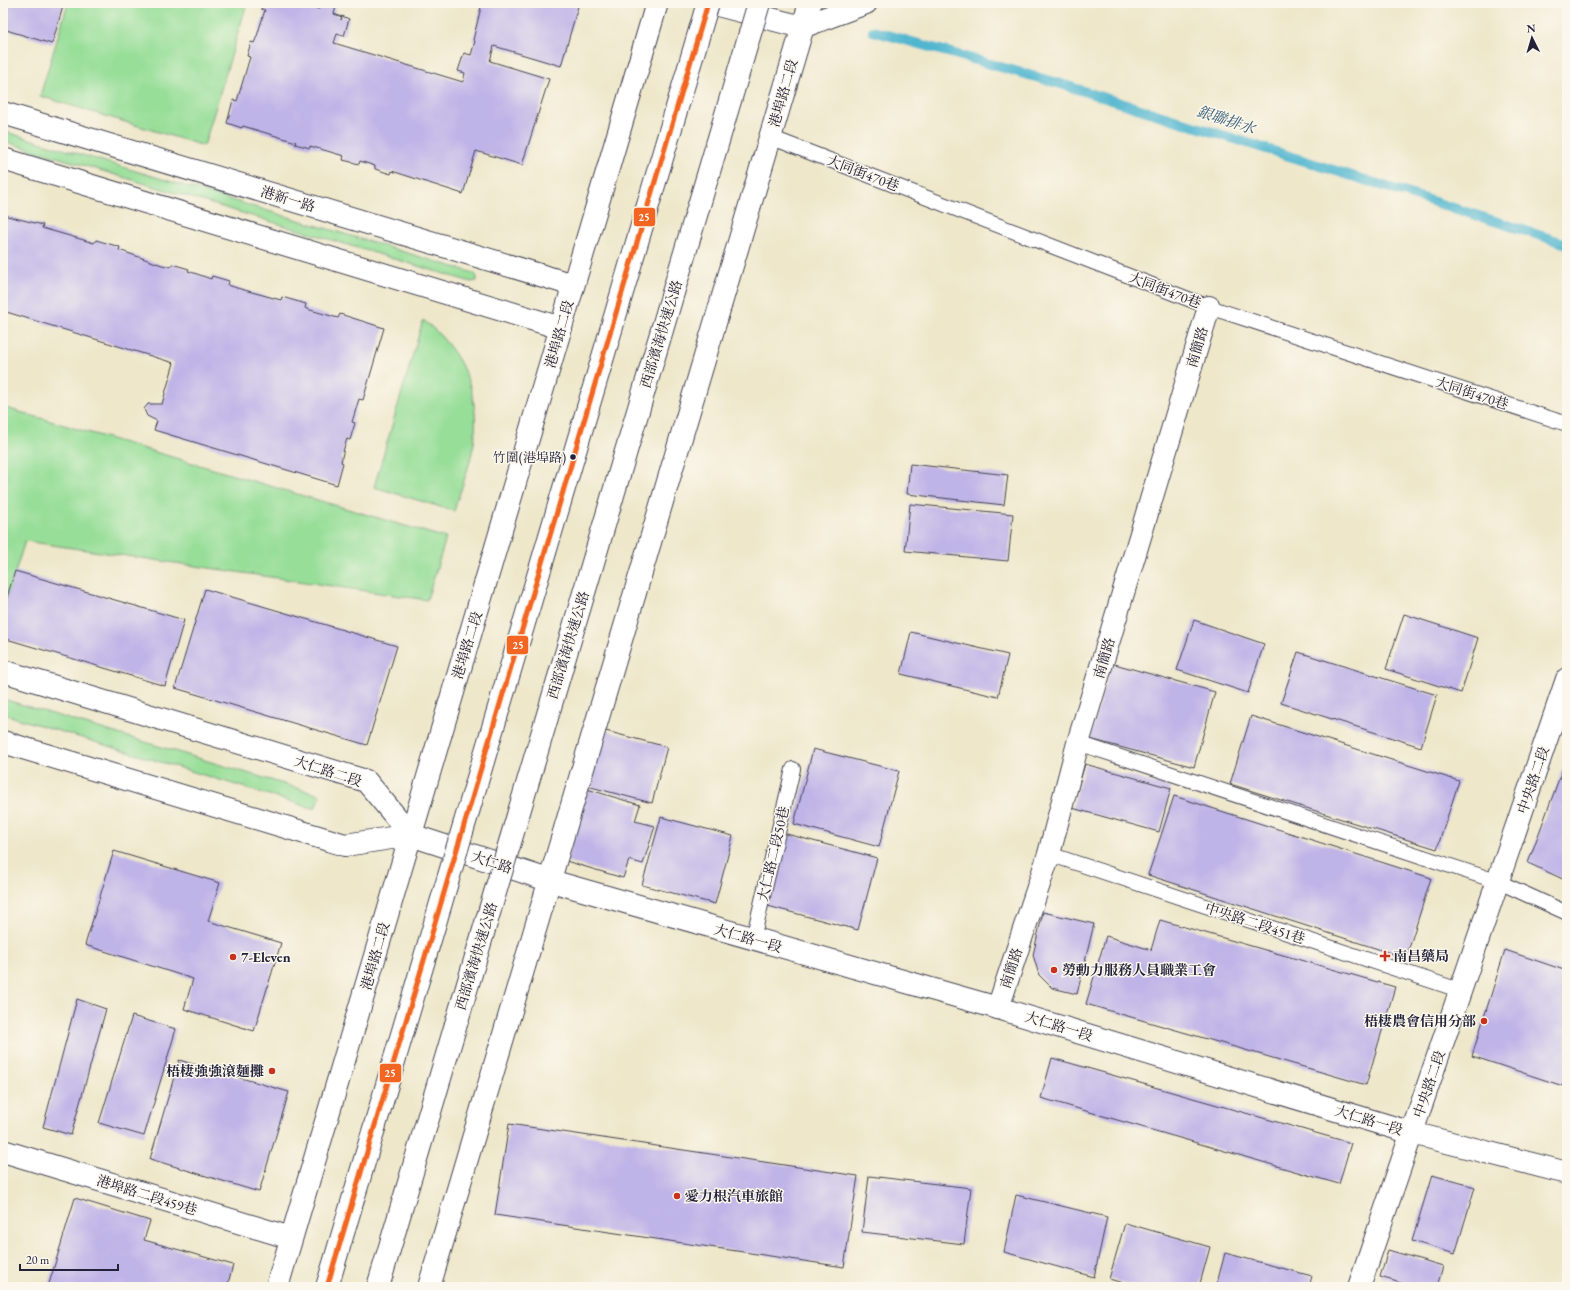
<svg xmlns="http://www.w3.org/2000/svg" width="1570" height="1290" viewBox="0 0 1570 1290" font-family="'EB Garamond','Noto Serif TC',serif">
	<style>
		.green { fill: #97de98; stroke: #5c806a }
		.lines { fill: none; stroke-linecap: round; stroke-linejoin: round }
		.stream { stroke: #51b6cf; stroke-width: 10 }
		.building { fill: #bfb4e7 }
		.service-casing { stroke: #414050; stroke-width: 16 }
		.minor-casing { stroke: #414050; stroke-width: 24 }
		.tertiary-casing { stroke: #414050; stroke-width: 24 }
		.service { stroke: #fff; stroke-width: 14 }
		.minor { stroke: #fff; stroke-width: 22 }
		.tertiary { stroke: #fff; stroke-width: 22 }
		.trunk-bridge-casing { stroke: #414050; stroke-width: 24; stroke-linecap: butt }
		.trunk-bridge { stroke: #fff; stroke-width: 22 }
		.bus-1-casing { stroke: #fbf7ec; stroke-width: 8 }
		.bus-1 { stroke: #f26522; stroke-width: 5 }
		.bus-dot { fill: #22223b; stroke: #fbf7ec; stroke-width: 1.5 }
		.poi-dot { fill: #c8321e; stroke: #fbf7ec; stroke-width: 1.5 }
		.labels { text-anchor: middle; stroke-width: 3; stroke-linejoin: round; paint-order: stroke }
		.bus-label { font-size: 13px; fill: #22223b; stroke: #fbf7ec; text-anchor: end }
		.street-label { font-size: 14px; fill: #22223b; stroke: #fbf7ec }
		.poi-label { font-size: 14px; font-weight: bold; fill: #22223b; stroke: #fbf7ec; text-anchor: start }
		.water-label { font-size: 15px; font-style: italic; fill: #355d76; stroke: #fbf7ec }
		.line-badge { stroke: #fbf7ec; stroke-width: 1.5 }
		.badge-label { font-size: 11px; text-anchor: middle; font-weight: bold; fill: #fff }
	</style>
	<rect width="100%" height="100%" fill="#fbf7ec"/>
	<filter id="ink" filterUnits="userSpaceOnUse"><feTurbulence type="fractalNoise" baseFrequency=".025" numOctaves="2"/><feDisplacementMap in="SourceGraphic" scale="8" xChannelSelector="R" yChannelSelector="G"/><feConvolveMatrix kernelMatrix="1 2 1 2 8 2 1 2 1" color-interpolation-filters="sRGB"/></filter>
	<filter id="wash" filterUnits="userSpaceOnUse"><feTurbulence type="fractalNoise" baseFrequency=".012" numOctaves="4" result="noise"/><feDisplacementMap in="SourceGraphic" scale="16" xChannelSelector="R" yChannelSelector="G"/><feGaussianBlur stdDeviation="0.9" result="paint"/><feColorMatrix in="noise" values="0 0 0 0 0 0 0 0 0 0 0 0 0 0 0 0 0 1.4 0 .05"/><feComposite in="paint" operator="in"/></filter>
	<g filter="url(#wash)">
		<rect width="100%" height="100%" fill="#eee7ca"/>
		<g class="green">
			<polygon points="68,3 247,3 204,146 40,96"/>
			<polygon points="3,131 474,273 477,277 477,281 471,282 3,141"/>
			<path d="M 423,320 C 462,350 481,394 474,443 C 470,466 461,488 454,511 L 374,487 Z"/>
			<polygon points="3,407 446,538 427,600 25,541 3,610"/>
			<polygon points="3,699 320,795 315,809 3,714"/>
		</g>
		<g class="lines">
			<polyline class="stream" points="873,31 1061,84 1567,244"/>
		</g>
		<g id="blocks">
			<g class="building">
				<polygon points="3,3 64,3 52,44 3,29"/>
				<polygon points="263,3 297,3 319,9 320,3 337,3 334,14 342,17 341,20 342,16 349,19 344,36 337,34 334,43 463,82 465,73 458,71 464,53 471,55 475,41 473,40 482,3 579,3 561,66 494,46 490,61 549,79 522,165 476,151 463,194 392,171 391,174 375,169 375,166 360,161 359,164 343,160 344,156 310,146 310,148 295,144 296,142 243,126 242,128 227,123 233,100 237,101 250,57 247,56 251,42 254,43 257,36 265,10 261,9"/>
				<polygon points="3,215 43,225 42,228 94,243 96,240 120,247 119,250 162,265 171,267 172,264 189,269 188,271 200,275 211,279 212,276 229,281 228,285 237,288 281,300 282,297 306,304 305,308 307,309 338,318 340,314 384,328 363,400 359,399 352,422 355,423 350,440 347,439 344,448 341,462 343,463 337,485 154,430 157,421 147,416 144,409 148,404 162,404 174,363 3,311"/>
				<polygon points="910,464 1008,475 1004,505 907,494"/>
				<polygon points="910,504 1013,514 1008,561 905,551"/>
				<polygon points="15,571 184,620 165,686 3,638 3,610"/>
				<polygon points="205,589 397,646 367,745 175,688"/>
				<polygon points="1404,614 1478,638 1461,693 1386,669"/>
				<polygon points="1194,620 1264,644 1248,693 1177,670"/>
				<polygon points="911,632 1008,655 998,697 901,674"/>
				<polygon points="1298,652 1437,695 1421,747 1281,703"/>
				<polygon points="1111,663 1215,692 1194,767 1090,739"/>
				<polygon points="1251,716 1459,781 1437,849 1230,784"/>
				<polygon points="602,730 667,747 652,803 587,786"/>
				<polygon points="813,749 899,771 879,847 794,824"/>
				<polygon points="1567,757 1567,881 1528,863"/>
				<polygon points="1085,764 1171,788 1159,832 1072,808"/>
				<polygon points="587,789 640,805 635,821 655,826 643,864 629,860 623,878 566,861"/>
				<polygon points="1174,796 1431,878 1406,958 1148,875"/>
				<polygon points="661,817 733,836 715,904 642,885"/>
				<polygon points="783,833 877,858 858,930 764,905"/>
				<polygon points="114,851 220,883 208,921 281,943 254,1031 184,1009 193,979 85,945"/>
				<polygon points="1043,912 1094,924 1077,994 1052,988 1039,975 1033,955"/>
				<polygon points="1160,920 1395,987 1366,1085 1086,1004 1106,936 1151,950"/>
				<polygon points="1505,950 1567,971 1567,1075 1563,1086 1472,1056"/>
				<polygon points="77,999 106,1009 71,1135 43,1127"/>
				<polygon points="132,1016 176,1029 144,1136 99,1123"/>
				<polygon points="1052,1058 1351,1143 1339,1184 1041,1098"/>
				<polygon points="179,1060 289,1092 259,1192 150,1159"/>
				<polygon points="509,1124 858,1176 844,1267 495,1215"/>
				<polygon points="1432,1175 1475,1187 1455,1254 1412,1241"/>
				<polygon points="869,1176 971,1188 964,1244 862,1232"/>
				<polygon points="1016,1195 1107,1217 1094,1277 1004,1252"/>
				<polygon points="75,1198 150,1221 144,1240 233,1265 227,1287 48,1287"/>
				<polygon points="1125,1223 1210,1247 1199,1287 1139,1287 1109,1279"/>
				<polygon points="1388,1250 1443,1266 1437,1287 1415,1287 1380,1277"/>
				<polygon points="1225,1253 1312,1276 1309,1287 1216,1287"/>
			</g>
		</g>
	</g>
	<g filter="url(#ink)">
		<use href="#blocks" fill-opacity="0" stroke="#414050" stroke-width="1"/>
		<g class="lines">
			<defs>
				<g id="service">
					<polyline points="770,137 1209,307 1567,424"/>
					<polyline points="1078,743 1499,882 1567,913"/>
					<polyline points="1049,854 1462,991"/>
					<polyline points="753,939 793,769"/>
				</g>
				<g id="minor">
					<polyline points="3,113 573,285"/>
					<polyline points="3,159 561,328"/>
					<polyline points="998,1008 1049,854 1078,743 1209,307"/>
					<polyline points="3,1151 291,1238"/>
				</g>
				<g id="tertiary">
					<polyline points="710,3 802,27 866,3"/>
					<polyline points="3,671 366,781 411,835"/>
					<polyline points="3,742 345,845 411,835 551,881 998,1008 1412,1133 1567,1173"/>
					<polyline points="277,1287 657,3"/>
					<polyline points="429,1287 810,3"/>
					<polyline points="1359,1287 1567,679"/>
				</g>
			</defs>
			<use href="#service" class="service-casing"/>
			<use href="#minor" class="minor-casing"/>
			<use href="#tertiary" class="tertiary-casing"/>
			<use href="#service" class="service"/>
			<use href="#minor" class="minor"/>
			<use href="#tertiary" class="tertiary"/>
			<defs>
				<g id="trunk-bridge">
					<polyline points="327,1287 708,3"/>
					<polyline points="378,1287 759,3"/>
				</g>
			</defs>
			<use href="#trunk-bridge" class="trunk-bridge-casing"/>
			<use href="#trunk-bridge" class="trunk-bridge"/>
			<defs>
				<polyline id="bus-1" points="327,1287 708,3"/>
			</defs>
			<use href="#bus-1" class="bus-1-casing"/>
			<use href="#bus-1" class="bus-1"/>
		</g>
	</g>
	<circle class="bus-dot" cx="573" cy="457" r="3.5"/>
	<g class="poi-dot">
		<path d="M1383 950h4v4h4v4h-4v4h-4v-4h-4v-4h4z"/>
		<circle cx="233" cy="957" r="4"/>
		<circle cx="1054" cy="970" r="4"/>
		<circle cx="1484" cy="1021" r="4"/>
		<circle cx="272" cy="1071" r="4"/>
		<circle cx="677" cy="1196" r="4"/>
	</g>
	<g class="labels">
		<g class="bus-label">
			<text x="566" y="462">竹圍(港埠路)</text>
		</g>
		<g class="street-label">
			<text transform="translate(783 93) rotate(-74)" y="5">港埠路二段</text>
			<text transform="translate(863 173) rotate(21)" y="5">大同街470巷</text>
			<text transform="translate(288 199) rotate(17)" y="5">港新一路</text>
			<text transform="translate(1165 290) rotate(21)" y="5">大同街470巷</text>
			<text transform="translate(559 334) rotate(-74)" y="5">港埠路二段</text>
			<text transform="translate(661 334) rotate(-73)" y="5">西部濱海快速公路</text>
			<text transform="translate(1197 347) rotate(-73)" y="5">南簡路</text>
			<text transform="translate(1472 393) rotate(18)" y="5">大同街470巷</text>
			<text transform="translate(467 645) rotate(-73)" y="5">港埠路二段</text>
			<text transform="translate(568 645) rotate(-73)" y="5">西部濱海快速公路</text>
			<text transform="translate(1104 658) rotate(-73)" y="5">南簡路</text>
			<text transform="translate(328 771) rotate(18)" y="5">大仁路二段</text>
			<text transform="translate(1533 780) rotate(-71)" y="5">中央路二段</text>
			<text transform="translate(773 854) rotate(-77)" y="5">大仁路二段50巷</text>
			<text transform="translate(492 862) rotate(18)" y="5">大仁路</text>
			<text transform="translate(1255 923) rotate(18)" y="5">中央路二段451巷</text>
			<text transform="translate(748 938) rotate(16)" y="5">大仁路一段</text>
			<text transform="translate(375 956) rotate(-74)" y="5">港埠路二段</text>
			<text transform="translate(476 956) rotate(-73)" y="5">西部濱海快速公路</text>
			<text transform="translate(1011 968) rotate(-72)" y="5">南簡路</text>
			<text transform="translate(1059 1026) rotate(17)" y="5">大仁路一段</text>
			<text transform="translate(1429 1084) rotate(-71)" y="5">中央路二段</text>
			<text transform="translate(1369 1120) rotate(17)" y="5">大仁路一段</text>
			<text transform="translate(147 1195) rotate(17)" y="5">港埠路二段459巷</text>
		</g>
		<g class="poi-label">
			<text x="1393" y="961">南昌藥局</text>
			<text x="241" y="962">7-Eleven</text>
			<text x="1062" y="975">勞動力服務人員職業工會</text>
			<text x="1476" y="1026" text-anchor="end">梧棲農會信用分部</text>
			<text x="264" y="1076" text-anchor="end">梧棲強強滾麵攤</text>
			<text x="685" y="1201">愛力根汽車旅館</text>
		</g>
		<g class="water-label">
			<text transform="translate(1226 120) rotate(18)" y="5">銀聯排水</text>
		</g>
	</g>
	<g class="line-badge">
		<rect x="633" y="207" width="23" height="20" rx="4" fill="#f26522"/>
		<rect x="506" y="635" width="23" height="20" rx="4" fill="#f26522"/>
		<rect x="379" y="1063" width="23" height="20" rx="4" fill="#f26522"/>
	</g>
	<g class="badge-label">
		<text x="644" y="221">25</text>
		<text x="518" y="649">25</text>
		<text x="390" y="1077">25</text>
	</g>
	<rect width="1570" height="1290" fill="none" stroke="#fbf7ec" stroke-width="16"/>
	<g transform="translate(1532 38) rotate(355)" stroke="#fbf7ec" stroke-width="3" paint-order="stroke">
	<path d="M0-3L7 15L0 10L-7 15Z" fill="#22223b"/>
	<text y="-6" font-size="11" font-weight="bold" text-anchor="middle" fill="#22223b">N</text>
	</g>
	<path d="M20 1264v6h98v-6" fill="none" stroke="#22223b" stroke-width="2"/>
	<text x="26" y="1264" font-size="12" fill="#22223b" stroke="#fbf7ec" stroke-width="3" paint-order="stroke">20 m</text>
</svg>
